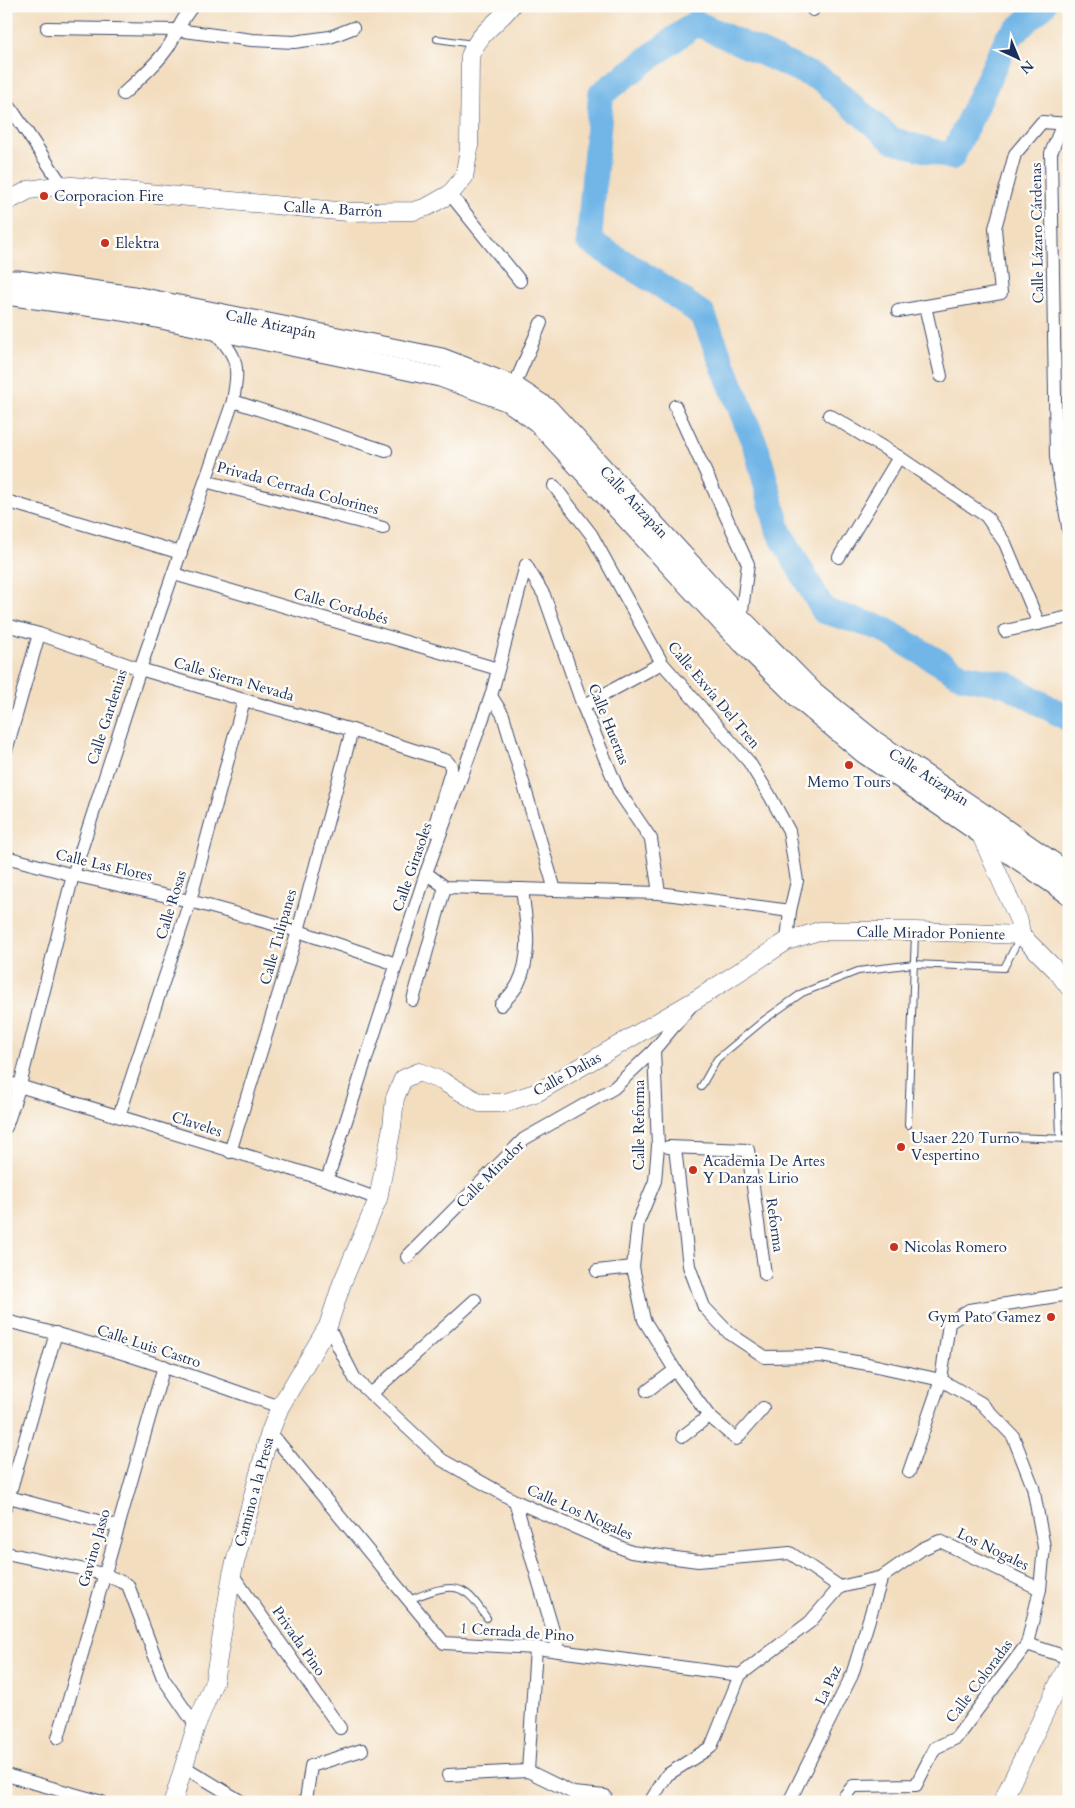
<svg xmlns="http://www.w3.org/2000/svg" width="1075" height="1808" viewBox="0 0 1075 1808" font-family="Cardo,serif">
	<style>
		.lines { fill: none; stroke-linecap: round; stroke-linejoin: round }
		.river { stroke: #71b6e7; stroke-width: 26 }
		.lane-casing { stroke: #3b496d; stroke-width: 8 }
		.street-casing { stroke: #3b496d; stroke-width: 14 }
		.secondary-casing { stroke: #3b496d; stroke-width: 19 }
		.primary-casing { stroke: #3b496d; stroke-width: 21 }
		.lane { stroke: #fff; stroke-width: 6 }
		.street { stroke: #fff; stroke-width: 12 }
		.secondary { stroke: #fff; stroke-width: 18 }
		.primary { stroke: #fff; stroke-width: 19 }
		.poi-dot { fill: #c8321e; stroke: #fdfcf7; stroke-width: 2 }
		.labels { text-anchor: middle; stroke-width: 5; stroke-linejoin: round; paint-order: stroke }
		.poi-label { font-size: 15px; fill: #1b2f5e; stroke: #fdfcf7; text-anchor: start }
		.street-label { font-size: 15px; fill: #1b2f5e; stroke: #fdfcf7 }
	</style>
	<rect width="100%" height="100%" fill="#fdfcf7"/>
	<filter id="ink" filterUnits="userSpaceOnUse"><feTurbulence type="fractalNoise" baseFrequency=".02" numOctaves="2"/><feDisplacementMap in="SourceGraphic" scale="10" xChannelSelector="R" yChannelSelector="G"/><feConvolveMatrix kernelMatrix="1 2 1 2 8 2 1 2 1" color-interpolation-filters="sRGB"/></filter>
	<filter id="wash" filterUnits="userSpaceOnUse"><feTurbulence type="fractalNoise" baseFrequency=".0096" numOctaves="4" result="noise"/><feDisplacementMap in="SourceGraphic" scale="20" xChannelSelector="R" yChannelSelector="G"/><feGaussianBlur stdDeviation="1.12" result="paint"/><feColorMatrix in="noise" values="0 0 0 0 0 0 0 0 0 0 0 0 0 0 0 0 0 1.4 0 .05"/><feComposite in="paint" operator="in"/></filter>
	<g filter="url(#wash)">
		<rect width="100%" height="100%" fill="#f3ddbf"/>
		<g class="lines">
			<polyline class="river" points="1043,6 1007,39 952,157 892,140 822,80 696,23 601,94 589,241 665,288 703,315 757,450 779,532 824,611 881,628 962,676 1006,684 1069,719"/>
		</g>
	</g>
	<g filter="url(#ink)">
		<g class="lines">
			<defs>
				<g id="lane">
					<polyline points="437,39 473,44"/>
					<polyline points="1058,1076 1060,1138"/>
					<polyline points="701,1087 717,1059 764,1020 802,993 858,971 914,964 1004,968 1020,937"/>
					<polyline points="908,1125 915,933"/>
					<polyline points="1010,1137 1069,1139"/>
					<path d="M 409,1600 C 422,1595 447,1583 461,1590 C 473,1595 480,1609 487,1618"/>
				</g>
				<g id="street">
					<polyline points="812,6 813,10"/>
					<polyline points="47,28 177,30 252,40 294,42 330,37 353,28"/>
					<path d="M 123,94 C 139,79 157,64 169,46 C 177,33 182,17 193,6"/>
					<polyline points="6,101 62,185"/>
					<polyline points="1063,123 1051,153 1056,457 1069,532"/>
					<polyline points="450,194 520,281"/>
					<polyline points="925,306 941,376"/>
					<polyline points="898,311 1001,293 995,228 1015,154 1042,122 1069,124"/>
					<polyline points="514,386 541,323"/>
					<polyline points="233,401 386,451"/>
					<polyline points="675,406 748,564 741,618"/>
					<polyline points="829,415 899,457 986,516 1005,543 1039,624"/>
					<polyline points="205,481 383,528"/>
					<polyline points="554,486 591,534 662,663 749,762 770,796 789,831 797,881 790,911 787,941"/>
					<polyline points="6,501 181,553"/>
					<polyline points="839,557 899,457"/>
					<polyline points="526,565 544,595 583,706 619,792 651,839 659,893"/>
					<polyline points="174,574 498,669"/>
					<polyline points="6,625 39,634 140,669 244,700 352,730 447,761 451,766 451,771 433,831"/>
					<polyline points="1005,631 1069,617"/>
					<polyline points="491,696 503,715 555,890"/>
					<polyline points="583,706 662,663"/>
					<polyline points="6,751 39,634"/>
					<polyline points="6,857 73,875 190,901 298,931 396,964"/>
					<polyline points="426,873 445,887 659,893 790,911"/>
					<polyline points="413,1000 445,887"/>
					<path d="M 501,1005 C 506,999 514,992 518,984 C 533,954 526,921 522,889"/>
					<polyline points="654,1050 658,1146 655,1181 638,1222 633,1267 644,1320 675,1370 709,1416 736,1439 763,1408"/>
					<polyline points="6,1082 327,1180 378,1199"/>
					<polyline points="119,1116 190,901 244,700"/>
					<path d="M 6,1127 L 20,1085 L 73,875 L 140,669 L 233,401 C 239,365 239,358 213,330"/>
					<polyline points="668,1147 748,1150 765,1274"/>
					<polyline points="675,1148 689,1266 704,1307 729,1333 765,1357 821,1356 868,1364 941,1380 981,1403 1013,1436 1033,1487 1044,1547 1040,1589 1027,1644 956,1738 935,1748 916,1785 853,1786 840,1802"/>
					<polyline points="230,1152 298,931 352,730"/>
					<polyline points="327,1180 426,873 491,696 526,565"/>
					<polyline points="407,1257 524,1139 614,1088 654,1050 691,1006"/>
					<polyline points="597,1271 633,1267"/>
					<path d="M 6,1321 C 100,1343 190,1375 280,1407"/>
					<polyline points="328,1326 355,1379 442,1460 515,1501 631,1552 698,1561 790,1553 840,1587 882,1577 922,1549 940,1541 1040,1589"/>
					<polyline points="647,1391 675,1370"/>
					<polyline points="371,1394 475,1300"/>
					<polyline points="270,1432 444,1643 536,1648 740,1675"/>
					<polyline points="683,1436 709,1416"/>
					<polyline points="909,1472 941,1380 949,1323 969,1310 1069,1294"/>
					<polyline points="9,1497 117,1526"/>
					<polyline points="515,1501 559,1651"/>
					<polyline points="6,1506 56,1333"/>
					<polyline points="6,1553 104,1574 128,1585 163,1678 196,1726"/>
					<polyline points="232,1574 340,1728"/>
					<polyline points="1027,1644 1069,1658"/>
					<polyline points="58,1738 164,1366"/>
					<polyline points="183,1766 242,1802"/>
					<polyline points="528,1771 536,1648"/>
					<polyline points="6,1775 102,1802"/>
					<polyline points="448,1775 528,1771 573,1793 605,1796 606,1802"/>
					<polyline points="302,1802 306,1800 311,1766 362,1750"/>
					<polyline points="650,1802 667,1775 711,1747 740,1675 810,1622 840,1587"/>
					<polyline points="789,1802 852,1675 882,1577"/>
				</g>
				<g id="secondary">
					<path d="M 6,202 L 29,190 L 62,185 L 348,212 L 414,211 L 427,207 L 450,194 L 464,177 L 469,149 L 470,56 C 480,31 496,25 511,6"/>
					<polyline points="980,833 1019,921 1021,935"/>
					<polyline points="1021,935 1057,971 1069,987"/>
					<polyline points="173,1802 196,1726 214,1682 232,1574 270,1432 280,1407 328,1326 342,1283 378,1199 392,1127 395,1098 403,1079 419,1072 442,1081 480,1103 504,1103 538,1092 697,999 787,941 819,931 915,931 1021,935"/>
					<polyline points="1002,1802 1069,1662"/>
				</g>
				<g id="primary">
					<polyline points="6,280 18,280 134,296 442,358 514,386 549,409 741,618 813,691 875,741 987,816 1069,873"/>
					<polyline points="6,295 123,311 440,377 509,402 537,422 726,627 801,701 863,753 1069,895"/>
				</g>
			</defs>
			<use href="#lane" class="lane-casing"/>
			<use href="#street" class="street-casing"/>
			<use href="#secondary" class="secondary-casing"/>
			<use href="#primary" class="primary-casing"/>
			<use href="#lane" class="lane"/>
			<use href="#street" class="street"/>
			<use href="#secondary" class="secondary"/>
			<use href="#primary" class="primary"/>
		</g>
	</g>
	<g class="poi-dot">
		<circle cx="44" cy="196" r="5"/>
		<circle cx="105" cy="243" r="5"/>
		<circle cx="849" cy="765" r="5"/>
		<circle cx="901" cy="1147" r="5"/>
		<circle cx="693" cy="1170" r="5"/>
		<circle cx="894" cy="1247" r="5"/>
		<circle cx="1051" cy="1317" r="5"/>
	</g>
	<g class="labels">
		<g class="poi-label">
			<text x="54" y="201">Corporacion Fire</text>
			<text x="115" y="248">Elektra</text>
			<text x="849" y="787" text-anchor="middle">Memo Tours</text>
			<text x="911" y="1143">Usaer 220 Turno<tspan x="911" dy="17">Vespertino</tspan></text>
			<text x="703" y="1166">Academia De Artes<tspan x="703" dy="17">Y Danzas Lirio</tspan></text>
			<text x="904" y="1252">Nicolas Romero</text>
			<text x="1041" y="1322" text-anchor="end">Gym Pato Gamez</text>
		</g>
		<g class="street-label">
			<text transform="translate(333 209) rotate(3)" y="5">Calle A. Barrón</text>
			<text transform="translate(1037 233) rotate(-91)" y="5">Calle Lázaro Cárdenas</text>
			<text transform="translate(271 324) rotate(12)" y="5">Calle Atizapán</text>
			<text transform="translate(298 488) rotate(15)" y="5">Privada Cerrada Colorines</text>
			<text transform="translate(634 502) rotate(47)" y="5">Calle Atizapán</text>
			<text transform="translate(341 606) rotate(16)" y="5">Calle Cordobés</text>
			<text transform="translate(234 679) rotate(16)" y="5">Calle Sierra Nevada</text>
			<text transform="translate(714 695) rotate(50)" y="5">Calle Exvía Del Tren</text>
			<text transform="translate(107 717) rotate(-72)" y="5">Calle Gardenias</text>
			<text transform="translate(609 724) rotate(68)" y="5">Calle Huertas</text>
			<text transform="translate(929 777) rotate(33)" y="5">Calle Atizapán</text>
			<text transform="translate(104 865) rotate(13)" y="5">Calle Las Flores</text>
			<text transform="translate(412 867) rotate(-71)" y="5">Calle Girasoles</text>
			<text transform="translate(171 905) rotate(-73)" y="5">Calle Rosas</text>
			<text transform="translate(931 933) rotate(1)" y="5">Calle Mirador Poniente</text>
			<text transform="translate(278 937) rotate(-74)" y="5">Calle Tulipanes</text>
			<text transform="translate(567 1074) rotate(-29)" y="5">Calle Dalias</text>
			<text transform="translate(197 1124) rotate(18)" y="5">Claveles</text>
			<text transform="translate(639 1125) rotate(-90)" y="5">Calle Reforma</text>
			<text transform="translate(490 1174) rotate(-45)" y="5">Calle Mirador</text>
			<text transform="translate(775 1225) rotate(82)" y="5">Reforma</text>
			<text transform="translate(149 1346) rotate(18)" y="5">Calle Luis Castro</text>
			<text transform="translate(254 1492) rotate(-75)" y="5">Camino a la Presa</text>
			<text transform="translate(580 1512) rotate(24)" y="5">Calle Los Nogales</text>
			<text transform="translate(94 1548) rotate(-74)" y="5">Gavino Jasso</text>
			<text transform="translate(993 1549) rotate(26)" y="5">Los Nogales</text>
			<text transform="translate(517 1632) rotate(4)" y="5">1 Cerrada de Pino</text>
			<text transform="translate(299 1641) rotate(55)" y="5">Privada Pino</text>
			<text transform="translate(979 1681) rotate(-53)" y="5">Calle Coloradas</text>
			<text transform="translate(828 1685) rotate(-65)" y="5">La Paz</text>
		</g>
	</g>
	<rect width="1075" height="1808" fill="none" stroke="#fdfcf7" stroke-width="25"/>
	<g transform="translate(1018 58) rotate(136)" stroke="#fdfcf7" stroke-width="4" paint-order="stroke">
	<path d="M0-4L9 19L0 12L-9 19Z" fill="#1b2f5e"/>
	<text y="-8" font-size="14" font-weight="bold" text-anchor="middle" fill="#1b2f5e">N</text>
	</g>
</svg>
